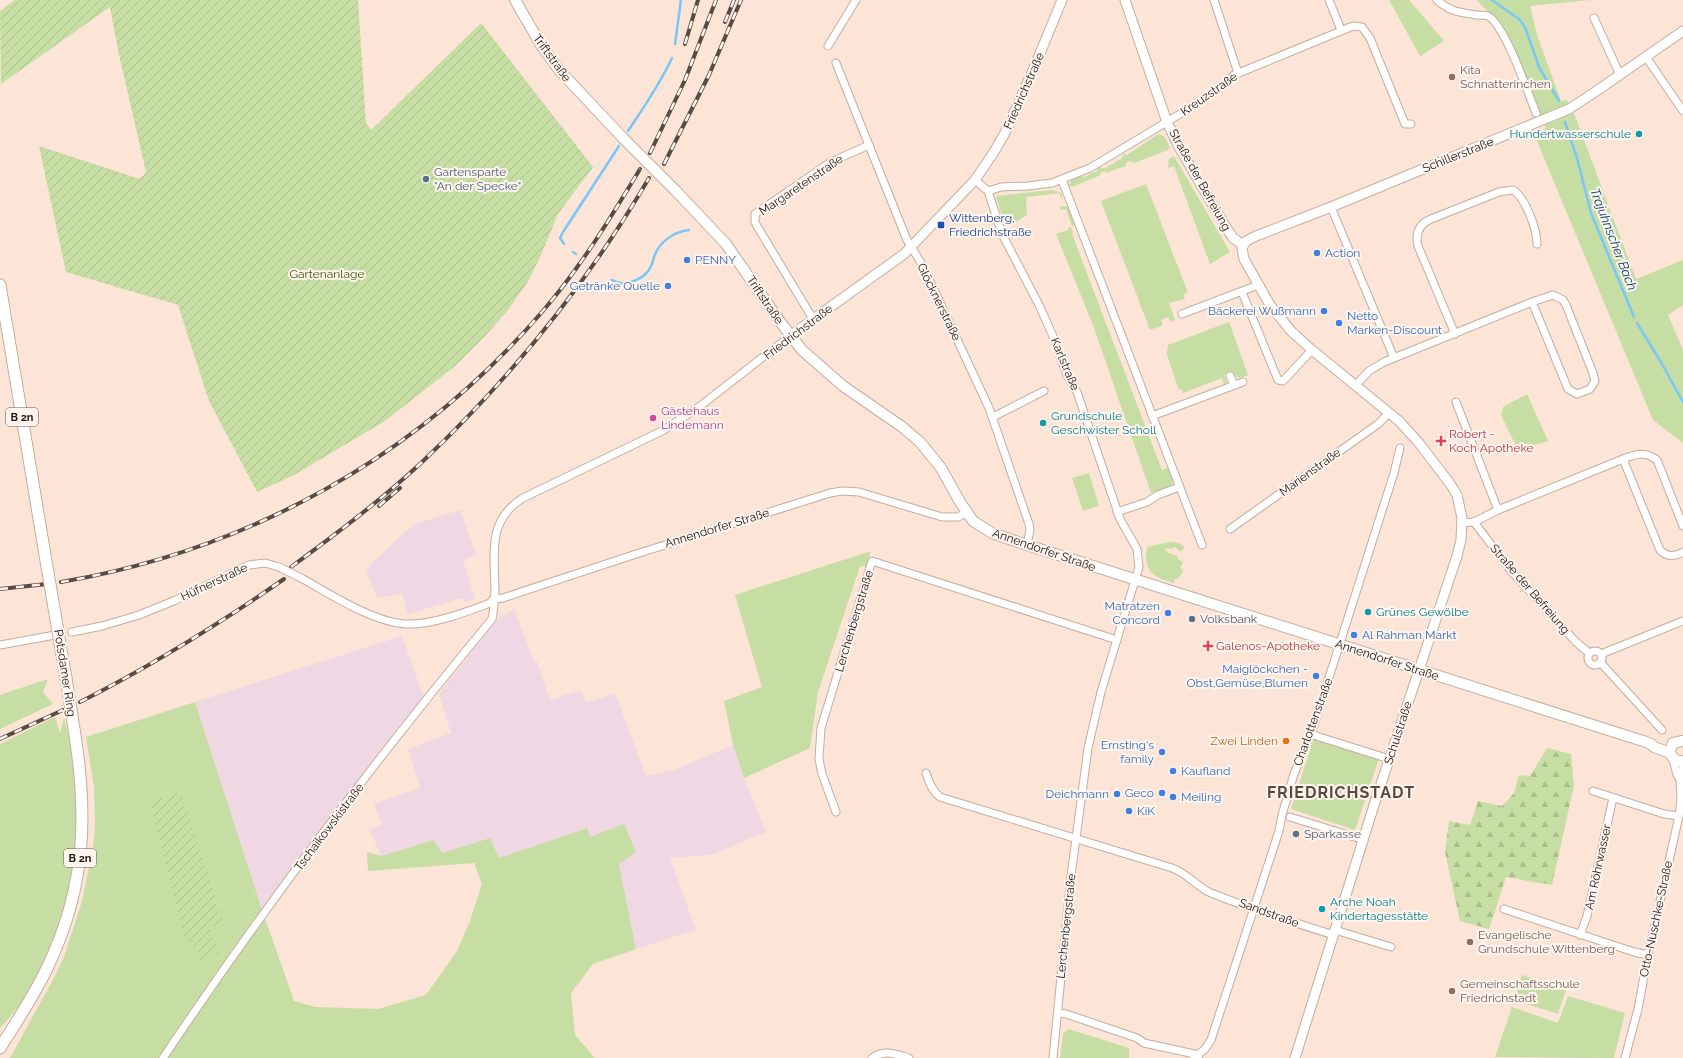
<svg xmlns="http://www.w3.org/2000/svg" width="1683" height="1058" viewBox="0 0 1683 1058" font-family="Raleway,sans-serif">
	<style>
		.industrial { fill: #efd8e4 }
		.green { fill: #c6dea4 }
		.forest { fill: url(#forest-firs) }
		.garden { fill: url(#garden-furrows) }
		.lines { fill: none; stroke-linecap: round; stroke-linejoin: round }
		.stream { stroke: #78c7f7; stroke-width: 2.5 }
		.minor-casing { stroke: #c4ad9f; stroke-width: 9 }
		.tertiary-casing { stroke: #c4ad9f; stroke-width: 11 }
		.secondary-casing { stroke: #c4ad9f; stroke-width: 12 }
		.primary-casing { stroke: #c4ad9f; stroke-width: 13 }
		.minor { stroke: #fff; stroke-width: 7 }
		.tertiary { stroke: #fff; stroke-width: 9 }
		.secondary { stroke: #fff; stroke-width: 10 }
		.primary { stroke: #fff; stroke-width: 11 }
		.rail-casing { stroke: #574b44; stroke-width: 4 }
		.rail { stroke: #fef5ef; stroke-width: 2.5; stroke-dasharray: 8; stroke-linecap: butt }
		.minor-bridge-casing { stroke: #c4ad9f; stroke-width: 9; stroke-linecap: butt }
		.secondary-bridge-casing { stroke: #c4ad9f; stroke-width: 12; stroke-linecap: butt }
		.primary-bridge-casing { stroke: #c4ad9f; stroke-width: 13; stroke-linecap: butt }
		.minor-bridge { stroke: #fff; stroke-width: 7 }
		.secondary-bridge { stroke: #fff; stroke-width: 10 }
		.primary-bridge { stroke: #fff; stroke-width: 11 }
		.education-dot { fill: #8d6e63; stroke: #fef5ef; stroke-width: 1.5 }
		.culture-dot { fill: #0f9aa8; stroke: #fef5ef; stroke-width: 1.5 }
		.service-dot { fill: #5c6f8a; stroke: #fef5ef; stroke-width: 1.5 }
		.transit-dot { fill: #1a4fb4; stroke: #fef5ef; stroke-width: 1.5 }
		.shop-dot { fill: #3f7fe0; stroke: #fef5ef; stroke-width: 1.5 }
		.hotel-dot { fill: #d1479c; stroke: #fef5ef; stroke-width: 1.5 }
		.health-dot { fill: #e0444e; stroke: #fef5ef; stroke-width: 1.5 }
		.food-dot { fill: #e8710a; stroke: #fef5ef; stroke-width: 1.5 }
		.labels { text-anchor: middle; stroke-width: 4; stroke-linejoin: round; paint-order: stroke }
		.shield { fill: #fef5ef; stroke: #635a55; stroke-width: 1 }
		.shield-label { font-size: 11px; font-weight: bold; fill: #201813 }
		.street-label { font-size: 12px; fill: #201813; stroke: #fef5ef }
		.education-label { font-size: 12px; fill: #785e54; stroke: #fef5ef; text-anchor: start }
		.culture-label { font-size: 12px; fill: #0d838f; stroke: #fef5ef; text-anchor: start }
		.service-label { font-size: 12px; fill: #4e5e75; stroke: #fef5ef; text-anchor: start }
		.transit-label { font-size: 12px; fill: #164399; stroke: #fef5ef; text-anchor: start }
		.shop-label { font-size: 12px; fill: #366cbe; stroke: #fef5ef; text-anchor: start }
		.park-label { font-size: 12px; fill: #425c0a; stroke: #fef5ef }
		.hotel-label { font-size: 12px; fill: #b23c85; stroke: #fef5ef; text-anchor: start }
		.health-label { font-size: 12px; fill: #be3a42; stroke: #fef5ef; text-anchor: start }
		.food-label { font-size: 12px; fill: #c56008; stroke: #fef5ef; text-anchor: end }
		.water-label { font-size: 13px; font-style: italic; fill: #074968; stroke: #fef5ef }
		.district-label { font-size: 16px; font-weight: bold; letter-spacing: 1px; fill: #5c493d; stroke: #fef5ef }
	</style>
	<defs>
		<pattern id="forest-firs" width="22" height="20" patternUnits="userSpaceOnUse"><rect width="22" height="20" fill="#c6dea4"/><path d="M5 1l3.5 6h-7zM16 11l3.5 6h-7z" fill="#aabe8c"/></pattern>
		<pattern id="garden-furrows" width="10" height="10" patternUnits="userSpaceOnUse"><rect width="10" height="10" fill="#c6dea4"/><path d="M-1 1l2-2M0 10L10 0M9 11l2-2" fill="none" stroke="#aabe8c"/></pattern>
	</defs>
	<rect width="100%" height="100%" fill="#fce4d6"/>
	<g class="industrial">
		<polygon points="460,510 476,555 463,560 475,599 464,602 462,598 408,614 402,594 377,598 366,571 374,561 414,524"/>
		<polygon points="514,608 534,662 537,661 550,700 581,690 586,703 615,693 646,776 674,770 733,745 744,778 766,832 711,855 670,858 696,930 636,949 619,864 589,837 586,828 499,858 490,838 442,853 434,840 381,856 370,830 382,824 374,804 420,788 408,749 451,733 439,693 501,615 507,615"/>
		<polygon points="402,636 424,698 262,910 195,702"/>
	</g>
	<g class="green">
		<polygon points="1389,0 1409,0 1444,41 1420,56"/>
		<polygon points="1477,0 1590,0 1530,6 1537,35 1561,101 1567,100 1575,116 1636,279 1683,260 1683,305 1668,315 1683,350 1683,443 1653,420 1534,134 1546,128 1504,29"/>
		<path d="M 1158,134 L 1164,136 L 1170,147 L 1168,150 L 1134,163 L 1131,161 L 1126,163 L 1126,166 L 1106,173 L 1105,171 L 1100,173 L 1101,175 L 1072,187 L 1069,185 C 1071,180 1075,178 1080,176 L 1084,177 L 1097,171 L 1098,168 L 1101,167 L 1104,169 L 1122,158 L 1123,154 L 1127,155 Z"/>
		<polygon points="1174,156 1230,252 1210,264 1174,166 1168,168 1169,159"/>
		<polygon points="1146,184 1188,293 1183,294 1185,299 1169,303 1175,320 1171,322 1168,317 1161,320 1163,325 1150,330 1101,201"/>
		<polygon points="1052,190 1062,193 1062,198 1061,199 1060,193 1026,197 1027,215 1016,222 1004,223 996,196"/>
		<polygon points="1061,206 1068,207 1075,225 1071,227 1073,233 1072,234 1162,470 1168,468 1173,480 1172,485 1151,493 1093,325 1056,234 1068,230 1068,228 1072,226 1066,209 1060,210 1060,207"/>
		<path d="M 1229,322 L 1248,375 C 1241,378 1237,380 1232,372 L 1224,375 L 1227,383 L 1224,384 L 1222,378 L 1183,393 L 1182,389 L 1179,390 L 1167,355 L 1168,345 Z"/>
		<polygon points="1527,394 1548,441 1518,450 1501,415 1503,407"/>
		<polygon points="1089,473 1099,506 1083,511 1072,478"/>
		<path d="M 1169,542 L 1178,543 L 1185,547 L 1181,552 L 1175,547 L 1171,549 L 1166,548 L 1165,550 L 1169,553 L 1177,556 L 1178,559 L 1183,562 L 1180,568 L 1183,570 C 1182,574 1179,579 1175,579 L 1174,583 C 1153,577 1143,572 1147,547 Z"/>
		<polygon points="871,551 866,567 860,566 818,692 810,748 744,778 733,745 724,701 762,687 735,595"/>
		<polygon points="48,679 43,692 53,704 0,729 0,695"/>
		<polygon points="195,702 262,910 294,1001 315,1007 378,1009 426,995 457,951 470,921 482,884 474,863 368,871 367,852 381,856 434,840 442,853 490,838 499,858 587,828 590,837 624,824 636,852 619,864 636,949 593,964 571,993 575,1035 595,1058 10,1058 55,976 65,954 82,901 92,853 95,829 94,788 86,737"/>
		<path d="M 55,717 L 60,733 L 64,718 C 66,727 69,736 71,745 C 89,840 70,956 0,1028 L 0,744 Z"/>
		<polygon points="1314,738 1379,759 1355,830 1291,809"/>
		<polygon points="1522,975 1566,990 1558,1014 1514,1000"/>
		<polygon points="1568,996 1625,1013 1614,1058 1495,1057 1512,1007 1558,1023"/>
		<polygon points="1069,1029 1129,1048 1129,1058 1060,1058 1063,1033"/>
	</g>
	<polygon class="forest" points="1547,748 1571,754 1574,785 1552,885 1506,877 1489,929 1460,921 1445,852 1449,821 1470,825 1478,801 1502,806 1514,793 1519,775 1530,776"/>
	<g class="garden">
		<polygon points="15,0 358,0 366,123 371,130 481,23 593,167 558,214 541,255 527,283 508,310 485,336 455,366 385,421 294,475 257,492 209,401 178,305 66,272 39,146 140,179 146,172 119,55 110,7 1,84 0,11"/>
		<polygon points="181,792 223,921 210,928 218,953 203,962 183,932 150,802"/>
	</g>
	<g class="lines">
		<g class="stream">
			<polyline points="1492,0 1519,19 1525,27 1539,67 1559,101"/>
			<polyline points="675,44 681,0"/>
			<polyline points="1565,122 1577,158 1591,213 1634,317"/>
			<path d="M 628,131 C 644,107 660,84 672,58"/>
			<polyline points="564,244 560,238 563,232 619,146"/>
			<polyline points="573,252 576,254"/>
			<path d="M 612,280 C 624,288 646,279 651,266 C 653,263 653,260 654,257 C 659,242 673,232 689,230"/>
			<polyline points="1637,323 1662,364 1683,402"/>
		</g>
		<defs>
			<g id="minor">
				<polyline points="1214,0 1238,73"/>
				<polyline points="1329,0 1341,30"/>
				<path d="M 1437,0 C 1451,12 1458,12 1476,15 C 1480,15 1485,15 1488,16 C 1505,25 1528,93 1536,113"/>
				<polyline points="1594,18 1620,75"/>
				<polyline points="828,46 856,0"/>
				<polyline points="1646,57 1683,111"/>
				<polyline points="836,63 907,240 923,266 989,408 1029,524 1030,530 1027,545"/>
				<polyline points="975,180 988,191 1002,234 1039,305 1052,334 1067,375 1077,392 1120,519 1137,549 1139,567 1101,692 1088,748 1071,876 1053,1058"/>
				<polyline points="1062,180 1202,545"/>
				<polyline points="988,191 1001,187 1028,186 1052,183 1090,168 1180,114 1224,85 1234,75 1353,26 1362,27 1370,38 1405,124 1411,124"/>
				<polyline points="1331,207 1394,358"/>
				<polyline points="1242,292 1278,380 1283,381 1312,350"/>
				<polyline points="1182,314 1258,285"/>
				<polyline points="813,319 757,226 755,222 755,214 831,162 869,145"/>
				<path d="M 1455,334 L 1418,246 C 1415,233 1419,224 1431,219 L 1499,192 L 1513,190 C 1526,198 1537,230 1537,244"/>
				<polyline points="1230,376 1234,385"/>
				<polyline points="1355,386 1369,371 1384,362 1532,302 1553,295 1563,300 1566,305 1593,373 1595,381 1590,389 1577,394 1568,389 1532,302"/>
				<polyline points="1456,402 1498,510"/>
				<polyline points="1152,416 1243,382"/>
				<polyline points="993,417 1044,391"/>
				<polyline points="1117,512 1147,502 1158,495 1179,487"/>
				<polyline points="1474,522 1512,572 1575,641 1589,653"/>
				<polyline points="1462,523 1474,522 1498,510 1623,459"/>
				<path d="M 1683,526 L 1657,460 C 1646,451 1635,454 1623,459 L 1660,550 C 1666,557 1676,557 1683,552"/>
				<polyline points="1230,529 1378,424 1389,413"/>
				<path d="M 301,578 C 330,594 374,623 407,624 C 433,625 466,612 490,603 L 493,599 L 503,598 L 630,556 L 830,493 L 842,491 L 859,492 L 942,517 L 958,517 L 966,513"/>
				<polyline points="72,632 102,626 139,615 176,600 249,565 265,563 279,567"/>
				<polyline points="0,645 55,635"/>
				<circle cx="1595" cy="658" r="7"/>
				<polyline points="1601,654 1683,621"/>
				<polyline points="1600,662 1662,730"/>
				<polyline points="1310,734 1383,757"/>
				<polyline points="1673,759 1677,775 1680,779"/>
				<path d="M 926,773 C 929,782 932,791 940,797 L 1172,868 C 1187,873 1197,887 1211,893 C 1251,909 1292,922 1334,935"/>
				<polyline points="1593,791 1664,814 1679,816"/>
				<polyline points="836,812 822,774 819,759 821,728 872,561 1117,640"/>
				<polyline points="1290,817 1364,840"/>
				<polyline points="1504,909 1634,952 1648,955"/>
				<polyline points="1335,930 1391,947"/>
				<polyline points="1580,935 1587,916 1613,798"/>
				<polyline points="1058,1013 1066,1014 1137,1038 1144,1043 1199,1055"/>
				<path d="M 163,1058 C 265,906 375,760 492,619 C 494,610 494,601 495,592 C 495,555 486,521 523,498 L 664,430 L 699,407 L 790,336"/>
				<path d="M 872,1058 C 884,1049 896,1054 909,1058"/>
				<polyline points="1194,1058 1205,1049 1211,1040 1279,831 1282,815 1294,774 1313,728 1394,473 1400,448"/>
				<polyline points="1625,1058 1638,1009 1648,955 1679,816 1681,800 1680,779 1682,775 1683,764"/>
			</g>
			<g id="tertiary">
				<polyline points="1125,0 1167,122 1179,147 1224,224 1233,238 1243,245"/>
				<polyline points="790,336 904,254 975,180 994,152 1005,133 1034,68 1062,0"/>
				<polyline points="1295,1058 1375,802 1457,556 1461,540 1462,518 1457,495 1451,485 1419,443 1399,421 1312,350 1291,331 1270,305 1244,259 1242,248 1246,241 1256,236 1331,207 1569,109 1595,92 1683,31"/>
			</g>
			<g id="secondary">
				<polyline points="515,0 541,45 560,71 622,137"/>
				<polyline points="675,190 726,244 781,323 802,350 843,386 901,426 920,442 941,468 960,502 973,521 992,533 1027,545 1643,741 1651,744 1654,747 1670,753"/>
				<path d="M 1683,741 L 1673,743 L 1670,751 C 1671,758 1676,762 1683,761"/>
			</g>
			<g id="primary">
				<polyline points="0,285 44,549"/>
				<polyline points="62,655 66,678"/>
				<path d="M 0,1048 C 17,1021 36,993 49,964 C 86,885 88,814 74,729"/>
			</g>
		</defs>
		<use href="#minor" class="minor-casing"/>
		<use href="#tertiary" class="tertiary-casing"/>
		<use href="#secondary" class="secondary-casing"/>
		<use href="#primary" class="primary-casing"/>
		<use href="#minor" class="minor"/>
		<use href="#tertiary" class="tertiary"/>
		<use href="#secondary" class="secondary"/>
		<use href="#primary" class="primary"/>
		<defs>
			<g id="rail">
				<polyline points="725,22 734,0"/>
				<polyline points="685,44 698,0"/>
				<polyline points="650,153 685,80 716,0"/>
				<polyline points="664,164 709,75 741,0"/>
				<polyline points="379,506 400,488"/>
				<path d="M 291,567 C 336,534 380,501 421,463 C 510,379 587,284 649,178"/>
				<path d="M 61,582 C 249,550 417,457 542,312 C 580,268 610,219 640,169"/>
				<polyline points="0,589 47,584"/>
				<path d="M 80,702 C 151,666 219,624 284,579"/>
				<polyline points="0,739 63,710"/>
			</g>
		</defs>
		<use href="#rail" class="rail-casing"/>
		<use href="#rail" class="rail"/>
		<defs>
			<polyline id="minor-bridge" points="279,567 301,578"/>
			<polyline id="secondary-bridge" points="622,137 675,190"/>
			<g id="primary-bridge">
				<polyline points="44,549 62,655"/>
				<polyline points="66,678 74,729"/>
			</g>
		</defs>
		<use href="#minor-bridge" class="minor-bridge-casing"/>
		<use href="#secondary-bridge" class="secondary-bridge-casing"/>
		<use href="#primary-bridge" class="primary-bridge-casing"/>
		<use href="#minor-bridge" class="minor-bridge"/>
		<use href="#secondary-bridge" class="secondary-bridge"/>
		<use href="#primary-bridge" class="primary-bridge"/>
	</g>
	<g class="education-dot">
		<circle cx="1452" cy="77" r="4"/>
		<circle cx="1470" cy="942" r="4"/>
		<circle cx="1452" cy="991" r="4"/>
	</g>
	<g class="culture-dot">
		<circle cx="1639" cy="134" r="4"/>
		<circle cx="1043" cy="423" r="4"/>
		<circle cx="1368" cy="612" r="4"/>
		<circle cx="1322" cy="909" r="4"/>
	</g>
	<g class="service-dot">
		<circle cx="426" cy="179" r="4"/>
		<circle cx="1192" cy="619" r="4"/>
		<circle cx="1296" cy="834" r="4"/>
	</g>
	<rect class="transit-dot" x="937" y="221" width="8" height="8" rx="2"/>
	<g class="shop-dot">
		<circle cx="1317" cy="253" r="4"/>
		<circle cx="687" cy="260" r="4"/>
		<circle cx="668" cy="286" r="4"/>
		<circle cx="1324" cy="311" r="4"/>
		<circle cx="1339" cy="323" r="4"/>
		<circle cx="1168" cy="613" r="4"/>
		<circle cx="1354" cy="635" r="4"/>
		<circle cx="1316" cy="676" r="4"/>
		<circle cx="1162" cy="752" r="4"/>
		<circle cx="1173" cy="771" r="4"/>
		<circle cx="1162" cy="793" r="4"/>
		<circle cx="1117" cy="794" r="4"/>
		<circle cx="1173" cy="797" r="4"/>
		<circle cx="1129" cy="811" r="4"/>
	</g>
	<circle class="hotel-dot" cx="653" cy="418" r="4"/>
	<g class="health-dot">
		<path d="M1439 435h4v4h4v4h-4v4h-4v-4h-4v-4h4z"/>
		<path d="M1206 640h4v4h4v4h-4v4h-4v-4h-4v-4h4z"/>
	</g>
	<circle class="food-dot" cx="1286" cy="741" r="4"/>
	<g class="labels">
		<g class="shield">
			<rect x="6" y="408" width="32" height="18" rx="3"/>
			<rect x="64" y="849" width="32" height="18" rx="3"/>
		</g>
		<g class="shield-label">
			<text x="22" y="421">B 2n</text>
			<text x="80" y="862">B 2n</text>
		</g>
		<g class="street-label">
			<text transform="translate(552 58) rotate(54)" y="4">Triftstraße</text>
			<text transform="translate(1024 91) rotate(-66)" y="4">Friedrichstraße</text>
			<text transform="translate(1209 94) rotate(-35)" y="4">Kreuzstraße</text>
			<text transform="translate(1458 155) rotate(-22)" y="4">Schillerstraße</text>
			<text transform="translate(1200 180) rotate(61)" y="4">Straße der Befreiung</text>
			<text transform="translate(801 185) rotate(-34)" y="4">Margaretenstraße</text>
			<text transform="translate(765 300) rotate(56)" y="4">Triftstraße</text>
			<text transform="translate(939 302) rotate(64)" y="4">Glöcknerstraße</text>
			<text transform="translate(798 332) rotate(-37)" y="4">Friedrichstraße</text>
			<text transform="translate(1065 364) rotate(67)" y="4">Karlstraße</text>
			<text transform="translate(1310 472) rotate(-36)" y="4">Marienstraße</text>
			<text transform="translate(717 528) rotate(-17)" y="4">Annendorfer Straße</text>
			<text transform="translate(1044 550) rotate(19)" y="4">Annendorfer Straße</text>
			<text transform="translate(214 582) rotate(-25)" y="4">Hüfnerstraße</text>
			<text transform="translate(1530 589) rotate(49)" y="4">Straße der Befreiung</text>
			<text transform="translate(854 621) rotate(-73)" y="4">Lerchenbergstraße</text>
			<text transform="translate(1387 660) rotate(18)" y="4">Annendorfer Straße</text>
			<text transform="translate(65 673) rotate(81)" y="4">Potsdamer Ring</text>
			<text transform="translate(1313 722) rotate(-70)" y="4">Charlottenstraße</text>
			<text transform="translate(1398 733) rotate(-72)" y="4">Schulstraße</text>
			<text transform="translate(329 827) rotate(-53)" y="4">Tschaikowskistraße</text>
			<text transform="translate(1598 867) rotate(-78)" y="4">Am Röhrwasser</text>
			<text transform="translate(1269 913) rotate(20)" y="4">Sandstraße</text>
			<text transform="translate(1656 919) rotate(-78)" y="4">Otto-Nuschke-Straße</text>
			<text transform="translate(1066 926) rotate(-84)" y="4">Lerchenbergstraße</text>
		</g>
		<g class="education-label">
			<text x="1460" y="74">Kita<tspan x="1460" dy="14">Schnatterinchen</tspan></text>
			<text x="1478" y="939">Evangelische<tspan x="1478" dy="14">Grundschule Wittenberg</tspan></text>
			<text x="1460" y="988">Gemeinschaftsschule<tspan x="1460" dy="14">Friedrichstadt</tspan></text>
		</g>
		<g class="culture-label">
			<text x="1631" y="138" text-anchor="end">Hundertwasserschule</text>
			<text x="1051" y="420">Grundschule<tspan x="1051" dy="14">Geschwister Scholl</tspan></text>
			<text x="1376" y="616">Grünes Gewölbe</text>
			<text x="1330" y="906">Arche Noah<tspan x="1330" dy="14">Kindertagesstätte</tspan></text>
		</g>
		<g class="service-label">
			<text x="434" y="176">Gartensparte<tspan x="434" dy="14">"An der Specke"</tspan></text>
			<text x="1200" y="623">Volksbank</text>
			<text x="1304" y="838">Sparkasse</text>
		</g>
		<g class="transit-label">
			<text x="949" y="222">Wittenberg,<tspan x="949" dy="14">Friedrichstraße</tspan></text>
		</g>
		<g class="shop-label">
			<text x="1325" y="257">Action</text>
			<text x="695" y="264">PENNY</text>
			<text x="660" y="290" text-anchor="end">Getränke Quelle</text>
			<text x="1316" y="315" text-anchor="end">Bäckerei Wußmann</text>
			<text x="1347" y="320">Netto<tspan x="1347" dy="14">Marken-Discount</tspan></text>
			<text x="1160" y="610" text-anchor="end">Matratzen<tspan x="1160" dy="14">Concord</tspan></text>
			<text x="1362" y="639">Al Rahman Markt</text>
			<text x="1308" y="673" text-anchor="end">Maiglöckchen -<tspan x="1308" dy="14">Obst,Gemüse,Blumen</tspan></text>
			<text x="1154" y="749" text-anchor="end">Ernsting's<tspan x="1154" dy="14">family</tspan></text>
			<text x="1181" y="775">Kaufland</text>
			<text x="1154" y="797" text-anchor="end">Geco</text>
			<text x="1109" y="798" text-anchor="end">Deichmann</text>
			<text x="1181" y="801">Meiling</text>
			<text x="1137" y="815">KiK</text>
		</g>
		<g class="park-label">
			<text x="327" y="278">Gartenanlage</text>
		</g>
		<g class="hotel-label">
			<text x="661" y="415">Gästehaus<tspan x="661" dy="14">Lindemann</tspan></text>
		</g>
		<g class="health-label">
			<text x="1449" y="438">Robert -<tspan x="1449" dy="14">Koch Apotheke</tspan></text>
			<text x="1216" y="650">Galenos-Apotheke</text>
		</g>
		<g class="food-label">
			<text x="1278" y="745">Zwei Linden</text>
		</g>
		<g class="water-label">
			<text transform="translate(1614 239) rotate(69)" y="5">Trajuhnscher Bach</text>
		</g>
		<g class="district-label">
			<text x="1341" y="798">FRIEDRICHSTADT</text>
		</g>
	</g>
</svg>
